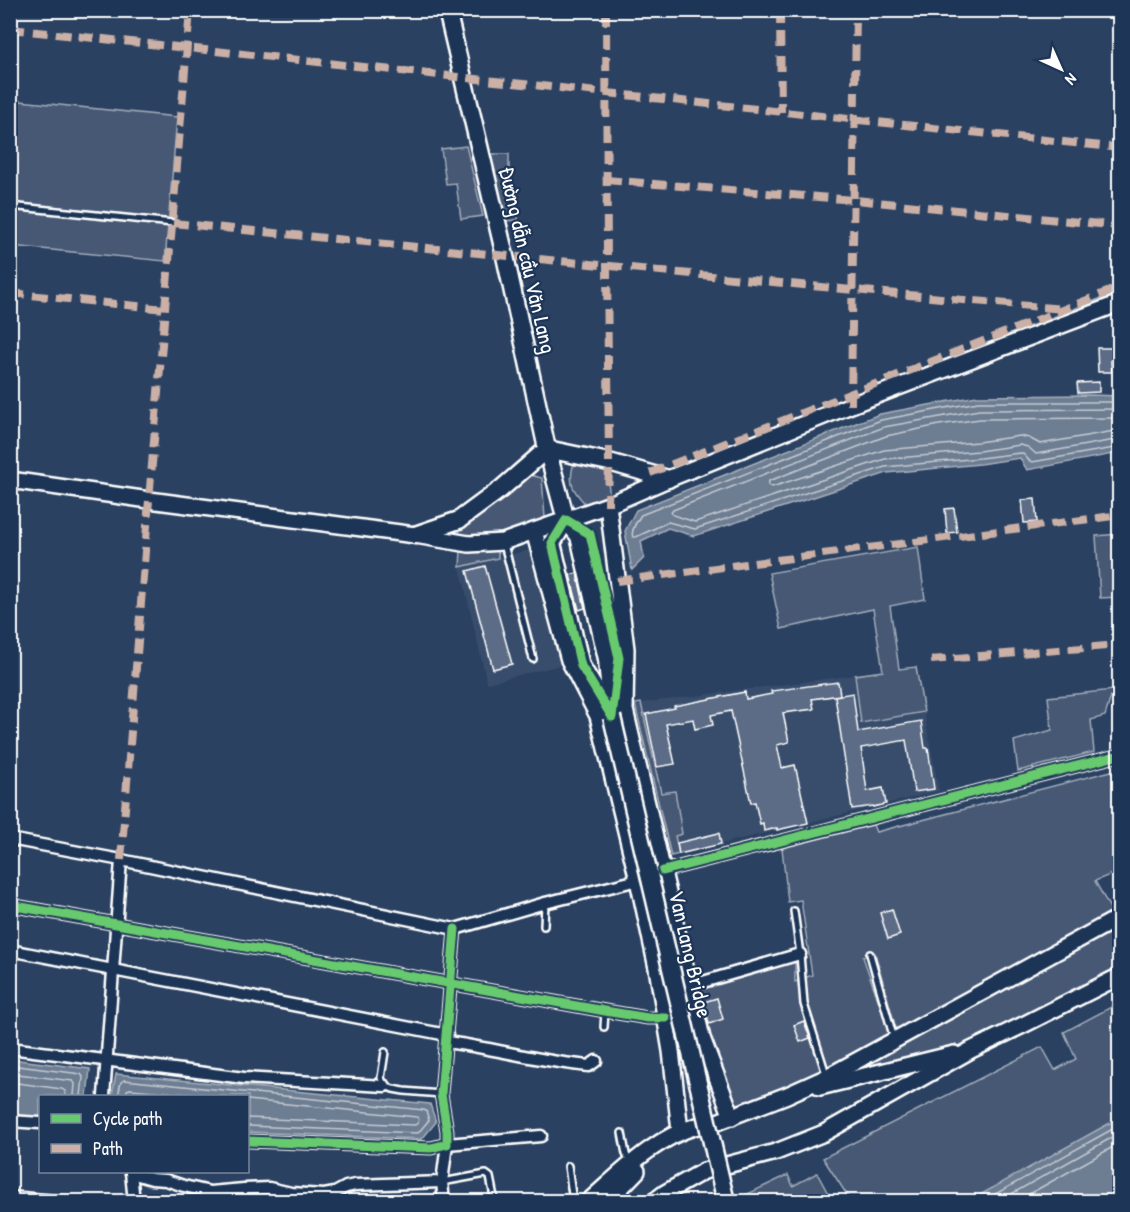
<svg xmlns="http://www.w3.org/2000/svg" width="1130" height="1212" viewBox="0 0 1130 1212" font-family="'Patrick Hand',sans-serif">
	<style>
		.built { fill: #394e6c }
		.green { fill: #465975; stroke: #a2acba; stroke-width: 1.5 }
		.water { fill: #6d7d92; stroke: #a7b1be; stroke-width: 1.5 }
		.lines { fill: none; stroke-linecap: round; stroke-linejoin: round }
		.shore { stroke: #c5cbd3; stroke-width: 1.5 }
		.stream { stroke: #a7b1be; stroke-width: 4 }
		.building { fill: #5b6c86; stroke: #fff; stroke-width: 1.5 }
		.service-casing { stroke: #fff; stroke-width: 10 }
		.minor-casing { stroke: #fff; stroke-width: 15 }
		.secondary-casing { stroke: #fff; stroke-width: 20 }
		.primary-casing { stroke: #fff; stroke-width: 21 }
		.service { stroke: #1d3557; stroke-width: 5 }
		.minor { stroke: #1d3557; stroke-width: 10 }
		.secondary { stroke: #1d3557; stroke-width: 15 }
		.primary { stroke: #1d3557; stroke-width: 16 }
		.primary-bridge-casing { stroke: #fff; stroke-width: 21; stroke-linecap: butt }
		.primary-bridge { stroke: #1d3557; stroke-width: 16 }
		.quiet { stroke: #cab0a6; stroke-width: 8; stroke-dasharray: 15 8; stroke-linecap: butt }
		.cycleway-casing { stroke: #1d3557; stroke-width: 13 }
		.cycleway { stroke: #67ca6e; stroke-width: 9 }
		.labels { text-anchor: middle; stroke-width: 4.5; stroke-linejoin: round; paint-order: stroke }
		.street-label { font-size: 22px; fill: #fff; stroke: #1d3557 }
	</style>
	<rect width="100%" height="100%" fill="#2a4161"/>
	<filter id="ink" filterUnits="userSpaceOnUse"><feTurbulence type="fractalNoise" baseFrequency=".0167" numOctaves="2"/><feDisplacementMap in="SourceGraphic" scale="12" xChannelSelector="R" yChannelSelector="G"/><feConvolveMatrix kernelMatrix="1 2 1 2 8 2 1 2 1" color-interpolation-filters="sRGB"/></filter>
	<g filter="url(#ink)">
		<g class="built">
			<polygon points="538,548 565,664 487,683 460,567"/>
			<polygon points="855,675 861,723 924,712 939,791 671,856 635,704"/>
		</g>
		<g class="green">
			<polygon points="10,100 177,117 165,261 11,246"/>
			<polygon points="466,146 483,216 461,219 456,183 446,184 441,149"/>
			<polygon points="489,154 509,154 509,189 518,189 518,220 505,221"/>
			<path d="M 583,460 L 606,468 L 610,497 L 587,506 C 574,491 568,486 573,466 Z"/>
			<polygon points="530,475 542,478 545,518 492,538 461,538 459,531 519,480"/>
			<polygon points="1119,534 1119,597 1100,598 1096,536"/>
			<polygon points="918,547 925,599 890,606 899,669 916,667 924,712 861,723 855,675 883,671 873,609 781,629 769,573"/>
			<polygon points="490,548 498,552 498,558 460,567 461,550"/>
			<polygon points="1113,690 1105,716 1091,720 1094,752 1018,771 1014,741 1052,730 1048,697"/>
			<polygon points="641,703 661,793 675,791 682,834 675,836 679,854 671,856 635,704"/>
			<polygon points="1119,769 1119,871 1095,881 1111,910 1119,906 1119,912 897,1032 875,953 863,957 889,1031 889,1035 814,1076 742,1104 735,1103 731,1099 704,1031 696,988 795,960 795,982 812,975 801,900 788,902 782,848 873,825 876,832"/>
			<polygon points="1119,924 1119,969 972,1043 830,1080"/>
			<polygon points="1119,1003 1119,1201 851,1201 823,1158 1042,1047 1055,1070 1076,1059 1064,1032"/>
			<polygon points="817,1173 832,1201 736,1201 735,1200 788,1175 793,1186"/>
		</g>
		<g class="water">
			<polygon points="1092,395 1119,396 1119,453 1027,470 1020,458 980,464 887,473 694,536 668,528 641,541 644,558 632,570 625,531 636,510 851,425 880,414 977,396"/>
			<polygon points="11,1059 90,1069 87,1096 40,1096 40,1117 11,1115"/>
			<polygon points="116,1074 430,1104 436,1122 422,1139 248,1132 248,1096 112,1096"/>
			<polygon points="1119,1118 1119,1201 969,1201"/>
		</g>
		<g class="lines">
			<g class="shore">
				<path d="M 1120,402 L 978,402 L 881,420 L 641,515 C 637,521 630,531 633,537 L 636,537 L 668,522 L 695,529 L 885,467 L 980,458 L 1020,453 C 1027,454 1026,461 1032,462 L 1120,447"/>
				<polyline points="1120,409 979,410 884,427 673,510 671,513 673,515 695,522 885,459 979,451 1020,445 1028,447 1036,454 1120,439"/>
				<polyline points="1120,418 980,419 939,425 886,436 769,481 768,485 772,487 884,450 978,442 1020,436 1029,438 1040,444 1120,430"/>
				<polyline points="10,1065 81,1074 83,1077 81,1096"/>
				<polyline points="10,1073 73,1081 75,1084 74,1096"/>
				<polyline points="10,1082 62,1089 65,1091 65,1096"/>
				<polyline points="118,1096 121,1082 124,1080 424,1110 426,1111 429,1120 418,1133 248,1126"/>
				<polyline points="126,1096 127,1090 130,1089 211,1096"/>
				<polyline points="248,1100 417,1117 419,1120 417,1124 414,1125 248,1118"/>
				<polyline points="981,1202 1120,1125"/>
				<polyline points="997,1202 1120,1133"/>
				<polyline points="1015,1202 1120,1143"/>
			</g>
			<g class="stream">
				<polyline points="919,371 1120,292"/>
				<polyline points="674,468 731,446"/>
			</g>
		</g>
		<g class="building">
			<polygon points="1097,348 1119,348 1119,360 1111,361 1112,372 1098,372"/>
			<polygon points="1099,382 1099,392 1078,393 1077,383"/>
			<polygon points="1035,499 1037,522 1024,523 1022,500"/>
			<polygon points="954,508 957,532 947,533 945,509"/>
			<polygon points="485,566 512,664 493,669 467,571"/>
			<polygon points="577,573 585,608 579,610 570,575"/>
			<polygon points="838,682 840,695 812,699 814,709 783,713 789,742 777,745 782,768 795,765 808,823 777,830 777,828 764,831 763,823 760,824 755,802 751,803 731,711 711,715 713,725 695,729 693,719 666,724 675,764 657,767 646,714 675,708 674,706 745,692 746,699 772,694 771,691"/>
			<polygon points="853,693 858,732 921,721 925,748 928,748 934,789 914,792 906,740 861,748 867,791 883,788 886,804 873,807 873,806 852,809 835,696"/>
			<polygon points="719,833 721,844 679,854 677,843"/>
			<polygon points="892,909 900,935 888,939 880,913"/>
			<polygon points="717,998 723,1019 709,1024 704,1002"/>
			<polygon points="804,1021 810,1038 800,1042 794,1025"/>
		</g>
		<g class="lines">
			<defs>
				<g id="service">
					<polyline points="10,206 173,223"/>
					<polyline points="504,544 533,659"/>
					<polyline points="794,911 800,954 804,1004 827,1077"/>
					<polyline points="544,926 545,903"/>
					<polyline points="870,954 894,1039"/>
					<polyline points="604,1027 605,1011"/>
					<polyline points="385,1052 381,1078 385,1086 393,1089 404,1091 441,1094"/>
					<polyline points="622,1133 626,1154 630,1163"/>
					<polyline points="568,1166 573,1202"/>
					<polyline points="442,1182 486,1174 490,1177 494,1197"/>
				</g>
				<g id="minor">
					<polyline points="10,839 121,860 455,929 545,903 638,880"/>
					<polyline points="663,871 1120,755"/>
					<polyline points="10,905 605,1011 648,1018 666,1018"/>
					<polyline points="10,950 447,1035"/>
					<polyline points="689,986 800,954"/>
					<path d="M 446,1042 C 494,1048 541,1062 589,1066 L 596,1061"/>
					<polyline points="10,1048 244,1078 385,1086"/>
					<polyline points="104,1096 121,860"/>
					<polyline points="10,1121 40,1123"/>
					<polyline points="248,1141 431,1148 447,1144 447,1131 441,1094 455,929"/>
					<polyline points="131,1172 134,1202"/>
					<polyline points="131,1173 152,1179 166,1180 184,1186 210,1192 244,1189 269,1188 291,1193 324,1195 335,1193 346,1187 355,1185 442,1182"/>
					<polyline points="10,1197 68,1202"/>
					<polyline points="444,1202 442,1182 447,1144 541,1136"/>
				</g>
				<g id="secondary">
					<polyline points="10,480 149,500 415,535 469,544 503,542 608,505 668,479 851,405 1120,303"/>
					<polyline points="608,505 626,649 625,710 702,1038 732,1117"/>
					<polyline points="534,531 569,660 598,716 638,880 657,968 671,1051 680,1131"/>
					<polyline points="820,1087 954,1054"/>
					<polyline points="717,1122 787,1095 827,1077 1120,917"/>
					<path d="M 588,1202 C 621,1173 654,1138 697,1126"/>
					<polyline points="607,1202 637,1171"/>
					<polyline points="653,1202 665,1193 704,1171 776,1152 824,1133 971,1050 1023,1025 1120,976"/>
				</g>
				<g id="primary">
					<polyline points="447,10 505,256 547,449 566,520 579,536 607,659 612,717"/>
					<polyline points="566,520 552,543 581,666 610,714"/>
					<polyline points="415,535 459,520 501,489 547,449 609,462 668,479"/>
				</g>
			</defs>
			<use href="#service" class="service-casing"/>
			<use href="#minor" class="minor-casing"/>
			<use href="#secondary" class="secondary-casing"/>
			<use href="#primary" class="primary-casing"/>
			<use href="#service" class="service"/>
			<use href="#minor" class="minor"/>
			<use href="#secondary" class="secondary"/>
			<use href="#primary" class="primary"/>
			<defs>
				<polyline id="primary-bridge" points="612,717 726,1202"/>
			</defs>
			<use href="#primary-bridge" class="primary-bridge-casing"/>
			<use href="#primary-bridge" class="primary-bridge"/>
			<g class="quiet">
				<polyline points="606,10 607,265 609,462 608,505"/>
				<polyline points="780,10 781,112"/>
				<polyline points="10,29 1120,148"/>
				<polyline points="606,180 855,200 1120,226"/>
				<polyline points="173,223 853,290 1063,309"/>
				<polyline points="10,293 165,309"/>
				<polyline points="851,405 856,10"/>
				<polyline points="650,473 1120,287"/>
				<polyline points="617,581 1120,515"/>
				<polyline points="931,660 1120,645"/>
				<polyline points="121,860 149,500 190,10"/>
			</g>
			<defs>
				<g id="cycleway">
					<polygon points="566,520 590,534 619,658 612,717 581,666 552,543"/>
					<polyline points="663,871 1120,755"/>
					<polyline points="10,905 605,1011 648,1018 666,1018"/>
					<polyline points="248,1141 431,1148 447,1144 447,1131 441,1094 455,929"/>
				</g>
			</defs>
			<use href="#cycleway" class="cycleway-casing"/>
			<use href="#cycleway" class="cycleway"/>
		</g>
	</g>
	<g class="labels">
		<g class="street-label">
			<text transform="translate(528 260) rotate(77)" y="8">Đường dẫn cầu Văn Lang</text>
			<text transform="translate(691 954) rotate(77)" y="8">Van Lang Bridge</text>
		</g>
	</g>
	<rect width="1130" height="1212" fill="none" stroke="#1d3557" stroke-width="36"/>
	<rect x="18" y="18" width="1094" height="1176" fill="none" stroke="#fff" stroke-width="2" filter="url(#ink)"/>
	<rect x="39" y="1095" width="210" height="78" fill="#1d3557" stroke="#77869a" stroke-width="1.5"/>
	<rect x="51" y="1114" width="30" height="9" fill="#67ca6e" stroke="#77869a" stroke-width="1.5"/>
	<text x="93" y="1125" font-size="18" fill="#ffffff">Cycle path</text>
	<rect x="51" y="1144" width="30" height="9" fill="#cab0a6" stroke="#77869a" stroke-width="1.5"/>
	<text x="93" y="1155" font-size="18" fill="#ffffff">Path</text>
	<g transform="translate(1061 69) rotate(135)" stroke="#1d3557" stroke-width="4.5" paint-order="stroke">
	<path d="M0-4.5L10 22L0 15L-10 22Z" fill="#ffffff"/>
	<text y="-9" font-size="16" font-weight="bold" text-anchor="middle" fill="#ffffff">N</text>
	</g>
</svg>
